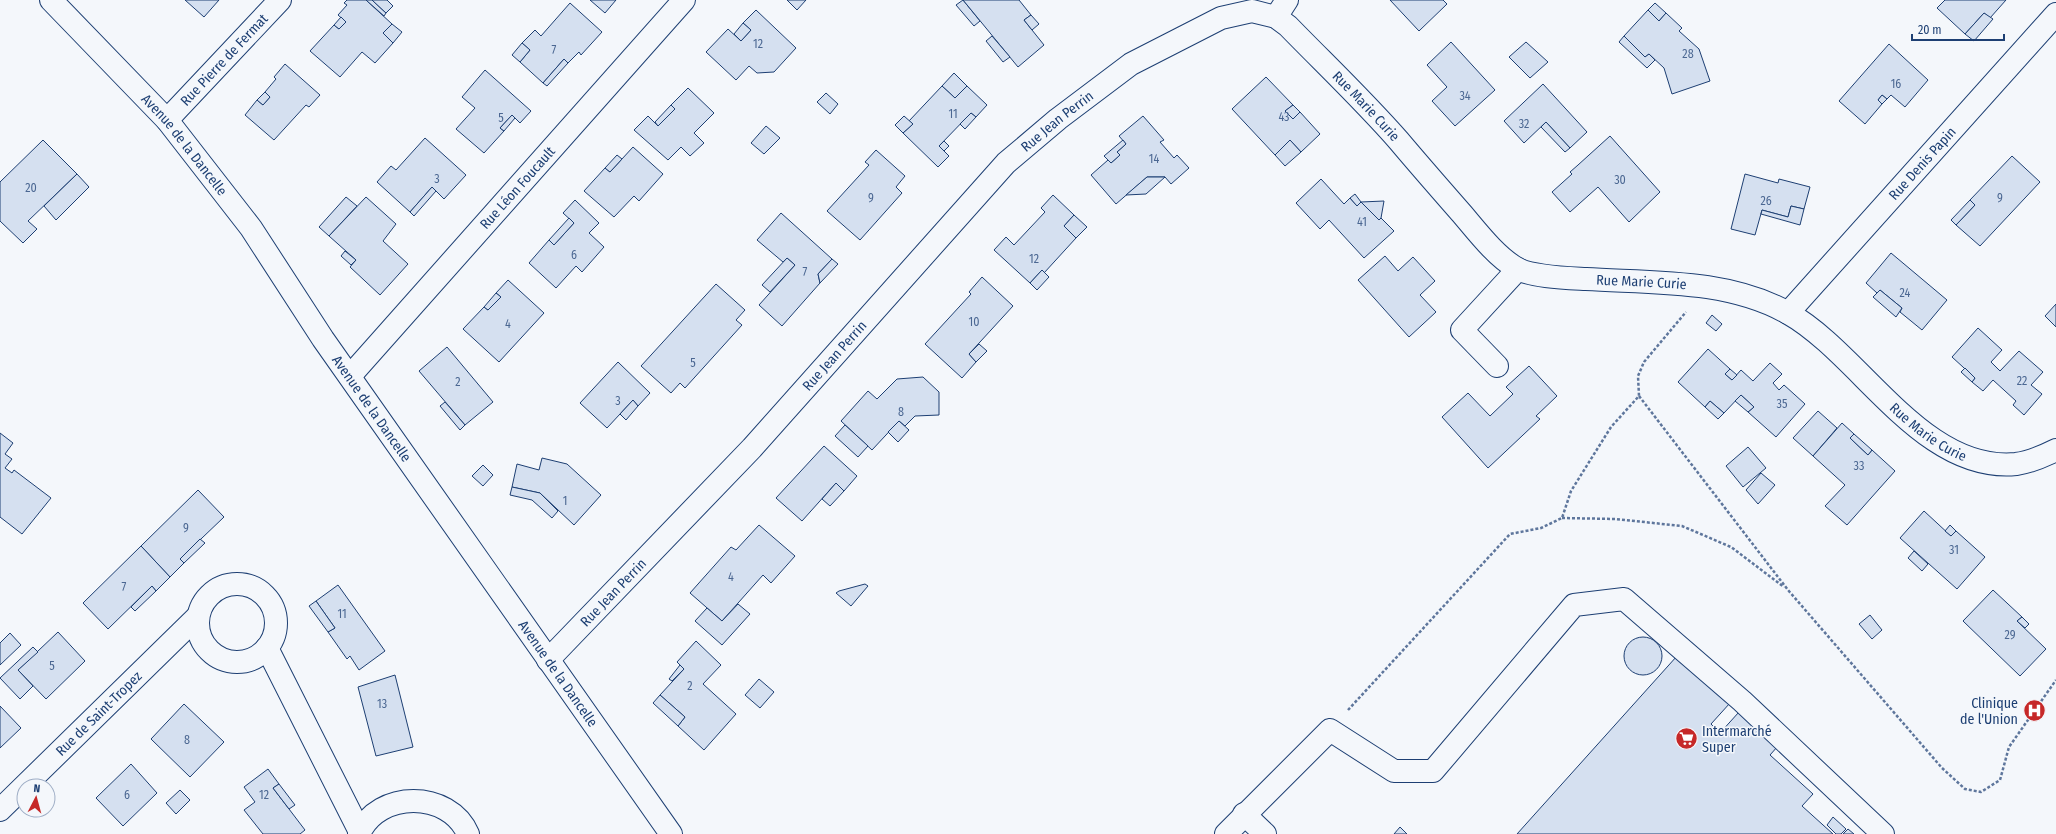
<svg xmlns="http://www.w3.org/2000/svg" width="2056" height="834" viewBox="0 0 2056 834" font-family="'Fira Sans Condensed',sans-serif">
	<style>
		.building { fill: #d5e0f0; stroke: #1d3f73 }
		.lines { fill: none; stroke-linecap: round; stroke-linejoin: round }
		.minor-casing { stroke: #1d3f73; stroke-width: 24 }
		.path { stroke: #5e769c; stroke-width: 2.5; stroke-dasharray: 3 2; stroke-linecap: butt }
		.minor { stroke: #f4f7fb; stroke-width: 22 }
		.labels { text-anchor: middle; stroke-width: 3; stroke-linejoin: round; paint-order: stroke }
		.number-label { font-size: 12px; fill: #4b6792 }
		.street-label { font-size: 14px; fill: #1d3f73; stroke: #f4f7fb }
		.poi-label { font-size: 14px; fill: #1d3f73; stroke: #f4f7fb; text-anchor: end }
	</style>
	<rect width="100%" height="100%" fill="#f4f7fb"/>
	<g class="building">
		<polygon points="185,0 219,0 204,17"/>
		<polygon points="347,0 366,0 392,24 383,33 393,43 375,63 362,52 340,77 310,51 334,25 339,29 346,22 338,15 347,5 344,3"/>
		<polygon points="366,0 372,0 386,13 384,16"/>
		<polygon points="372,0 387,0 393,6 386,13"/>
		<polygon points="590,0 616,0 605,13"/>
		<polygon points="787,0 806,0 797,10"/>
		<polygon points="963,0 980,21 974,26 956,5"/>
		<polygon points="963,0 1019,0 1031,15 1024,20 1044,45 1018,67"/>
		<polygon points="1390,0 1443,0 1447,4 1419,31"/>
		<polygon points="1945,0 2006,0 1990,18 1984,13 1965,34 1937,8"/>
		<polygon points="570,3 602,32 581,55 579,52 568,63 564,59 543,83 520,62 530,50 522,43 535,30 541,36"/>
		<polygon points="1655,3 1666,13 1659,21 1648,10"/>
		<polygon points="756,10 796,48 774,72 757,73 749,66 736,80 706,52 728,29 741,41 751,30 743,23"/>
		<polygon points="1648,10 1659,21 1666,13 1682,28 1679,31 1699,49 1710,81 1672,94 1664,68 1649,54 1645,57 1624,36"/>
		<polygon points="1984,13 1993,19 1974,41 1965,34"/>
		<polygon points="1031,15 1039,24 1032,30 1024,20"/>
		<polygon points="341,17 346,22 339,29 334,25"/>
		<polygon points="743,23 751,30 741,41 734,34"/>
		<polygon points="392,24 402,32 393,43 383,33"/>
		<polygon points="992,36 1010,57 1003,62 986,41"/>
		<polygon points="1624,36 1645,57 1649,54 1655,60 1647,68 1619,42"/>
		<polygon points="1451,42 1495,90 1455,126 1432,101 1447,87 1427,65"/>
		<polygon points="1526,42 1548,62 1530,78 1509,57"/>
		<polygon points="522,43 530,50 520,62 512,55"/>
		<polygon points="1889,44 1928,80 1905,107 1891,95 1887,99 1882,95 1878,100 1882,104 1865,124 1839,101"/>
		<polygon points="564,59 568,63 547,86 543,83"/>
		<polygon points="285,64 320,95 309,107 306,105 274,140 245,115 257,100 263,105 270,97 265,92 276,79 274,77"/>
		<polygon points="485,70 531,111 520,123 512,115 500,128 504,131 484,153 456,129 475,108 462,97"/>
		<polygon points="954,73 967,86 955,98 942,86"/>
		<polygon points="1266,77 1293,105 1285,111 1293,119 1300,112 1320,134 1301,152 1290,140 1275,155 1232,109"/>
		<polygon points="1543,84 1587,132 1570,148 1546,122 1524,143 1504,121"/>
		<polygon points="942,86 955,98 967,86 987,105 976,117 971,113 939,146 949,156 938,167 903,133 913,124 909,121"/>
		<polygon points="688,88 714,113 694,133 704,143 690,156 681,147 668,160 634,130 648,116 658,126 675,109 671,105"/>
		<polygon points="265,92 270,97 263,105 257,100"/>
		<polygon points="826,93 838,104 830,114 817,102"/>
		<polygon points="1882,95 1887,99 1882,104 1878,100"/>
		<polygon points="671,105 675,109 658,126 655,122"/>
		<polygon points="1293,105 1300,112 1293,119 1285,111"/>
		<polygon points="971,113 976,117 965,129 960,124"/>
		<polygon points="512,115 515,118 504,131 500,128"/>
		<polygon points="904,116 913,124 903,133 895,125"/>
		<polygon points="1143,116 1164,140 1160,142 1174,158 1177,155 1189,168 1171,184 1165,177 1147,177 1116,204 1091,175 1108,160 1111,163 1120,155 1117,152 1126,144 1119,136"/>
		<polygon points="1546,122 1570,148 1565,152 1541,127"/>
		<polygon points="766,126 780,138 764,154 751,143"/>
		<polygon points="1610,136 1660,192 1629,222 1598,187 1570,212 1552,192 1572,174 1570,172 1578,165"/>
		<polygon points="425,138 466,175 444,199 432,187 410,212 377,182 391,166 396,170"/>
		<polygon points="43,140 77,174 28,221 37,229 23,243 0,221 0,182"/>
		<polygon points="1123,140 1126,144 1117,152 1120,155 1111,163 1104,156"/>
		<polygon points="1290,140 1301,152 1285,166 1275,155"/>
		<polygon points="944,141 949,146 944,151 939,146"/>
		<polygon points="633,147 663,174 639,201 634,196 614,217 584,191 605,168 610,172"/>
		<polygon points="876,150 905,176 896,187 902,193 860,240 827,211 869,165 865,162"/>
		<polygon points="617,155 622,159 610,172 605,168"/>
		<polygon points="2012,156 2040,182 1980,246 1956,225 1975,205 1970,200"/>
		<polygon points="77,174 89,187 56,220 44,206"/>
		<polygon points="1745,174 1778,183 1779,179 1810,187 1804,209 1791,206 1788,217 1762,210 1755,235 1731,229"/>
		<polygon points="1147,177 1165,177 1146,194 1126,195"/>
		<polygon points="1321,179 1344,204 1350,198 1357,206 1361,202 1379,220 1381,218 1394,231 1364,258 1329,220 1320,229 1296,203"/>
		<polygon points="432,187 436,191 414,216 410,212"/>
		<polygon points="1355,194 1361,202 1357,206 1350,198"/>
		<polygon points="1053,195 1074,215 1064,226 1076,238 1044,273 1042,270 1030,283 994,250 1006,237 1014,245 1045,212 1041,208"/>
		<polygon points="346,197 357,206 329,236 319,227"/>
		<polygon points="366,197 396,224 383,241 408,264 380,295 350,267 356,260 329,236"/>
		<polygon points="575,200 599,223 589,233 604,247 582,272 576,266 556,288 529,263 549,240 554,245 574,223 563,213"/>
		<polygon points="1970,200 1975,205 1956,225 1951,220"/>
		<polygon points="1384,201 1381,218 1379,220 1361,202"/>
		<polygon points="1791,206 1804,209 1800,225 1761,214 1762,210 1788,217"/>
		<polygon points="781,213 832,259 818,274 820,283 782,326 759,305 795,265 787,258 783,262 757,240"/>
		<polygon points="1074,215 1087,227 1076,238 1064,226"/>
		<polygon points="569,218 574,223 554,245 549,240"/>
		<polygon points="345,251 356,260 351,265 341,256"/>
		<polygon points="1891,253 1947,300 1922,330 1900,312 1902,308 1880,290 1877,293 1866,283"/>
		<polygon points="1385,256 1398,271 1413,257 1435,281 1420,295 1436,312 1409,337 1358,280"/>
		<polygon points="787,258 795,265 770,292 762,285"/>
		<polygon points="832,259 838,264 820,283 818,274"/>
		<polygon points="1042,270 1049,277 1037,290 1030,283"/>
		<polygon points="982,277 1013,306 969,354 976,362 962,378 925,344 971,294 969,292"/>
		<polygon points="508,280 544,313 499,362 463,329 484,307 488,310 501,297 496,293"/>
		<polygon points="716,284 745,310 736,320 742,325 685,388 680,383 671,393 641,366"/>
		<polygon points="1880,290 1902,308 1896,317 1873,297"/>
		<polygon points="496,293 501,297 488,310 484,307"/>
		<polygon points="2056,304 2056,327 2045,316"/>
		<polygon points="1712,315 1722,324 1716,331 1706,323"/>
		<polygon points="1978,328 2002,350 1991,362 2000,371 2019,351 2043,372 2031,385 2042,394 2024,415 2013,405 2016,401 1993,380 1983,391 1972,382 1975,378 1952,357"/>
		<polygon points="979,344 987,351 976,362 969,354"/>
		<polygon points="447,347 493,402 465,425 419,371"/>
		<polygon points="1708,349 1730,369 1725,374 1732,380 1741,370 1753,381 1770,363 1782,374 1773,383 1779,390 1784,385 1805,404 1776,437 1748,412 1754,407 1741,395 1724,413 1710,401 1705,407 1678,382"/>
		<polygon points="618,362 650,393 638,406 633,400 607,428 580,403"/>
		<polygon points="1529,366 1557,396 1536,416 1540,419 1488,468 1442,417 1468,393 1490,416 1513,394 1506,387"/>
		<polygon points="1965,368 1975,378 1972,382 1961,372"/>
		<polygon points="1730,369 1737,375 1732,380 1725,374"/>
		<polygon points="923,377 939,392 939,415 915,416 905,426 899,421 872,450 841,421 868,391 877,399 897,379"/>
		<polygon points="1741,395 1754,407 1748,412 1735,401"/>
		<polygon points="633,400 638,406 626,420 620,414"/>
		<polygon points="1710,401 1724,413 1718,419 1705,407"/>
		<polygon points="445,402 465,425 460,430 440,406"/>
		<polygon points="1818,411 1837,428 1813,456 1793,438"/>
		<polygon points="899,421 909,430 898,442 888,432"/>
		<polygon points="1842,423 1854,434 1850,438 1868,455 1872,450 1895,471 1847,525 1825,506 1845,485 1813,456"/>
		<polygon points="845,425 868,446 858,457 835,436"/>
		<polygon points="0,433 13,443 5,454 12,459 5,468 12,473 14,470 51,498 22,534 0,517"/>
		<polygon points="1854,434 1872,450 1868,455 1850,438"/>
		<polygon points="824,446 857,476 844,491 836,483 802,521 776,498"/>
		<polygon points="1748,447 1766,468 1743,487 1726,466"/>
		<polygon points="542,458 567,464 601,495 574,525 540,493 512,487 517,464 539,470"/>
		<polygon points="483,465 493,475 483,486 472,476"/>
		<polygon points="1761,473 1775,485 1758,504 1746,490"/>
		<polygon points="836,483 844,491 830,506 822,499"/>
		<polygon points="512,487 540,493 558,511 552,518 532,500 510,495"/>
		<polygon points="198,490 224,517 180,559 184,563 170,577 141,546"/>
		<polygon points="1924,511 1951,536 1956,531 1985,557 1957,589 1900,538"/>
		<polygon points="759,525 795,556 771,583 763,575 722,621 690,593 731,547 736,550"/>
		<polygon points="1950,525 1956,531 1951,536 1945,531"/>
		<polygon points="200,539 205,543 184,563 180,559"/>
		<polygon points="141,546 170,577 156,591 152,586 108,629 83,603"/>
		<polygon points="1914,551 1928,564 1922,571 1908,558"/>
		<polygon points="865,584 868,586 851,606 836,593 839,591"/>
		<polygon points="338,585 385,651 359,670 350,656 347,659 328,632 335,628 316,601"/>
		<polygon points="152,586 156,591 135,611 131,607"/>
		<polygon points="1993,590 2022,617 2017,621 2046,649 2020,676 1963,621"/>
		<polygon points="316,601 335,628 328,632 309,606"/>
		<polygon points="738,604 750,614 722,645 695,621 707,608 722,621"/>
		<polygon points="1870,615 1882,630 1872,639 1859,624"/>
		<polygon points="2022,617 2029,624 2025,628 2017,621"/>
		<polygon points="58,632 85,661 46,699 18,670"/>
		<polygon points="10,633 21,645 0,665 0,643"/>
		<circle cx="1643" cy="656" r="19"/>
		<polygon points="696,641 721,665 703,684 736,714 704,750 678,726 685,717 660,695 684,669 677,662"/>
		<polygon points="33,647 38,652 18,670 33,686 20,699 0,678"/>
		<polygon points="1677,656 1730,703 1711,724 1720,733 1739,712 1778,746 1770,755 1813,794 1802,806 1833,834 1517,834"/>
		<polygon points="680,665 684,669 672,681 669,679"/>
		<polygon points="395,675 413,747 376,756 358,687"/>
		<polygon points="759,679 774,692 760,708 745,695"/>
		<polygon points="660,695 685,717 678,726 653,703"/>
		<polygon points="184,704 224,742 190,777 151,739"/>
		<polygon points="0,706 21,728 0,748"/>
		<polygon points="131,764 157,793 123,826 96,798"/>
		<polygon points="268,769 279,784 273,788 305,830 300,834 263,834 244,810 255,802 244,787"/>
		<polygon points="279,784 295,805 289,809 273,788"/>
		<polygon points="180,790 190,800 176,814 166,803"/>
		<polygon points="1833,817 1846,829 1841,834 1836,834 1827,825"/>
		<polygon points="1400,827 1407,834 1394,834"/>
		<polygon points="1848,829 1854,834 1843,834"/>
	</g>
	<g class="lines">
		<defs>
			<g id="minor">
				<path id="s1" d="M 51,0 L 167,120 L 251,228 L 323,339 L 671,834"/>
				<polyline points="1276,17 1287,0"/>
				<path id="s2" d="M 167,120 L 280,0"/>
				<path id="s3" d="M 1788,313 L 2056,14"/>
				<polyline points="1497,366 1462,330 1518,269"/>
				<path id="s4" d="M 350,376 L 684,0"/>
				<circle cx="237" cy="623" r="39"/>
				<polyline points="267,648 360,832"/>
				<path id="s5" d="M 548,660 L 752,448 L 1006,163 L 1058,119 L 1131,64 L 1221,18 L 1252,11 L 1276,17 L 1288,26 C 1325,64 1364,101 1399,141 C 1420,166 1442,191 1463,215 C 1479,234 1496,256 1516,268 C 1531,277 1568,278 1586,279 C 1652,283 1728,279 1788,313 C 1861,354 1922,473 2016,464 C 2030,462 2044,456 2056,450"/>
				<path id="s6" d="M 0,810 L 197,617"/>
				<polyline points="1244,814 1265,834"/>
				<path d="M 359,834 C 378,790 449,790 468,834"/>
				<polyline points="1226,834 1330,730 1394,771 1433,771 1574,605 1624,599 1742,701 1883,834"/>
			</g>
		</defs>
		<use href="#minor" class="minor-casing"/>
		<g class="path">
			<polyline points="1639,396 1788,590 1942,768 1965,789 1981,792 2000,780 2009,747 2056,680"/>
			<polyline points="1562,518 1615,519 1682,526 1731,547 1784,587"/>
			<polyline points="1348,710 1510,534 1541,528 1562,518 1571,491 1611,427 1639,396 1638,376 1644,362 1686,312"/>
		</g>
		<use href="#minor" class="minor"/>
	</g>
	<defs>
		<symbol id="hospital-disc" viewBox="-11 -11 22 22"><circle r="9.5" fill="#c62828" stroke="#f4f7fb"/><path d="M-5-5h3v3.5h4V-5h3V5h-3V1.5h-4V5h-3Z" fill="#fff"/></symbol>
		<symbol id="supermarket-disc" viewBox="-11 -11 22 22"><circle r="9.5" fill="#c62828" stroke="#f4f7fb"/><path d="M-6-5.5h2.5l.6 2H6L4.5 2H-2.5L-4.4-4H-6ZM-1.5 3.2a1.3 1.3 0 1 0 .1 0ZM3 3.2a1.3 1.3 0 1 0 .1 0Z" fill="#fff"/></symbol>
	</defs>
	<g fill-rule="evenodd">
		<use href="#hospital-disc" x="2022" y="698" width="25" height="25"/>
		<use href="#supermarket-disc" x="1674" y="726" width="25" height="25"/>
	</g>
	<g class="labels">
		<g class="number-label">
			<text x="758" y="48">12</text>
			<text x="554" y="54">7</text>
			<text x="1688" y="58">28</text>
			<text x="1896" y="88">16</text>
			<text x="1465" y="100">34</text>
			<text x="953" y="118">11</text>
			<text x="1284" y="121">43</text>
			<text x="501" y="122">5</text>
			<text x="1524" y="128">32</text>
			<text x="1154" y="163">14</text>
			<text x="437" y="183">3</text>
			<text x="1620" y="184">30</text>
			<text x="31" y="192">20</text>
			<text x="871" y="202">9</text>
			<text x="2000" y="202">9</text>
			<text x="1766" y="205">26</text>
			<text x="1362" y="226">41</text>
			<text x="574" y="259">6</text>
			<text x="1034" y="263">12</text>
			<text x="805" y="276">7</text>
			<text x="1905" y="297">24</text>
			<text x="974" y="326">10</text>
			<text x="508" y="328">4</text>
			<text x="693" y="367">5</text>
			<text x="2022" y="385">22</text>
			<text x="458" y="386">2</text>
			<text x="618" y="405">3</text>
			<text x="1782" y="408">35</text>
			<text x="901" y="416">8</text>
			<text x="1859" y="470">33</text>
			<text x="565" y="505">1</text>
			<text x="186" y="532">9</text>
			<text x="1954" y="554">31</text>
			<text x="731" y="581">4</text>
			<text x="124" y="591">7</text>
			<text x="342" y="618">11</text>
			<text x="2010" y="639">29</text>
			<text x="52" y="670">5</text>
			<text x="690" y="690">2</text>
			<text x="382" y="708">13</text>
			<text x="187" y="744">8</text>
			<text x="127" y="799">6</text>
			<text x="264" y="799">12</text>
		</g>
		<g class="street-label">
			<text dy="5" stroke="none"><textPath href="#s2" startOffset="83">Rue Pierre de Fermat</textPath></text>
			<text dy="5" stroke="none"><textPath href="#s5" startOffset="1120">Rue Marie Curie</textPath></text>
			<text dy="5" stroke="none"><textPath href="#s5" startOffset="742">Rue Jean Perrin</textPath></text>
			<text dy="5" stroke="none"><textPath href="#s1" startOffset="197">Avenue de la Dancelle</textPath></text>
			<text dy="5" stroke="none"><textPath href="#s3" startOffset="201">Rue Denis Papin</textPath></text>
			<text dy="5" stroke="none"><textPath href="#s4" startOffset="252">Rue Léon Foucault</textPath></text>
			<text dy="5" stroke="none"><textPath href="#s5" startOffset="1468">Rue Marie Curie</textPath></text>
			<text dy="5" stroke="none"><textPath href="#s5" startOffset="418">Rue Jean Perrin</textPath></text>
			<text dy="5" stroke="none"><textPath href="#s1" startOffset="521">Avenue de la Dancelle</textPath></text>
			<text dy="5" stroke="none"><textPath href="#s5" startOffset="1804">Rue Marie Curie</textPath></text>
			<text dy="5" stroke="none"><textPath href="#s5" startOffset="94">Rue Jean Perrin</textPath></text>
			<text dy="5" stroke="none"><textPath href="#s1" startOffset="845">Avenue de la Dancelle</textPath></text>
			<text dy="5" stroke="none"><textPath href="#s6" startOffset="138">Rue de Saint-Tropez</textPath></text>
		</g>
		<g class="poi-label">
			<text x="2018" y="708">Clinique<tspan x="2018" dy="16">de l'Union</tspan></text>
			<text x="1702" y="736" text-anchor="start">Intermarché<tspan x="1702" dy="16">Super</tspan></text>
		</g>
	</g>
	<g transform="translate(36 798) rotate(6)"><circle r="19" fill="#f4f7fb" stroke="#9eadc5"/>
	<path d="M0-3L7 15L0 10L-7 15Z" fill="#c62828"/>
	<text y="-6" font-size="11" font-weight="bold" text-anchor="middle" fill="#1d3f73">N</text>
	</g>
	<path d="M1912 34v6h92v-6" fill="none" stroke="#1d3f73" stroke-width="2"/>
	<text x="1918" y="34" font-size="12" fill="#1d3f73" stroke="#f4f7fb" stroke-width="3" paint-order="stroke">20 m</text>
</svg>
